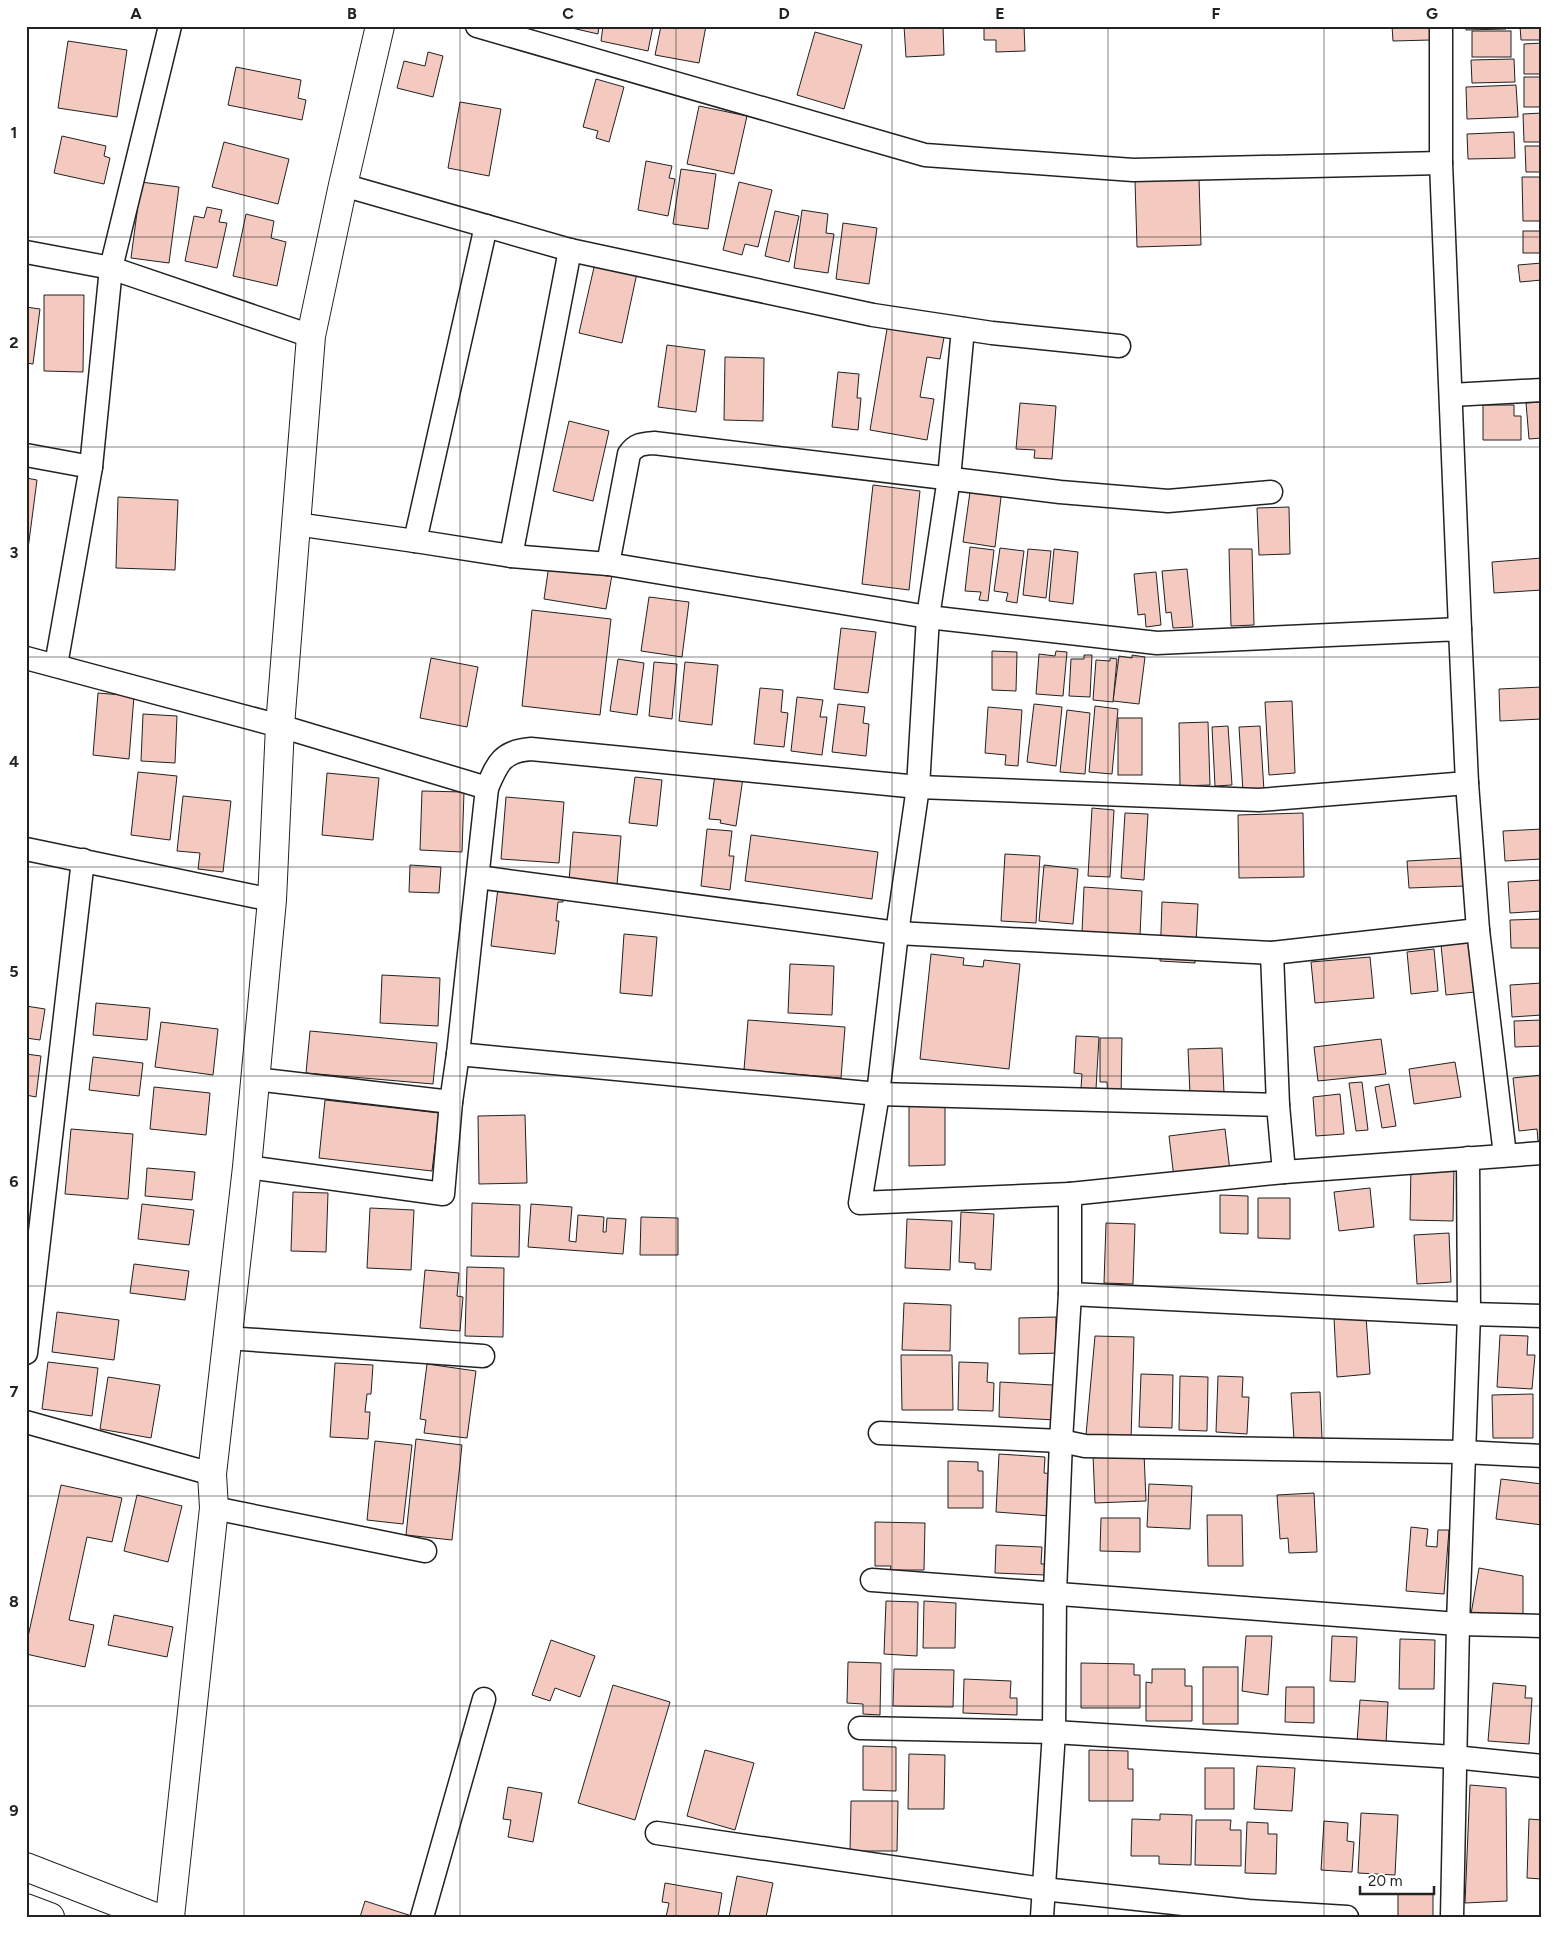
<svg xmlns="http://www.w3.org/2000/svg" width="1568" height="1943" viewBox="0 0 1568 1943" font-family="Figtree,sans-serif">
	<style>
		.building { fill: #f3c9c0; stroke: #222 }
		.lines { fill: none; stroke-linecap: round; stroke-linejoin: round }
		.street-casing { stroke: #222; stroke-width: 25 }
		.secondary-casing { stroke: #222; stroke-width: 30 }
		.highway-casing { stroke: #222; stroke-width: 30 }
		.street { stroke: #fff; stroke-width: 22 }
		.secondary { stroke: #fff; stroke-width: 28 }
		.highway { stroke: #fff; stroke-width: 28 }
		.grid { fill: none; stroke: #222; stroke-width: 1; stroke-opacity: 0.55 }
		.neatline { fill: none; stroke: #222; stroke-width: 2 }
		.grid-label { font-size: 16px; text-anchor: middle; font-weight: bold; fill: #222 }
	</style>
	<rect width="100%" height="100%" fill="#fff"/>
	<g class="building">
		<polygon points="563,26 599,26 598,34"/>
		<polygon points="603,26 653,26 648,51 601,41"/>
		<polygon points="661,26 706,26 699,63 655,55"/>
		<polygon points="904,26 943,26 944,55 906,57"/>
		<polygon points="984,26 1024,26 1025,51 996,52 996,40 984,40"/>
		<polygon points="1392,26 1430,26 1431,40 1393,41"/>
		<polygon points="1466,26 1506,26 1506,29 1466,30"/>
		<polygon points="1520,26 1542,26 1542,40 1521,40"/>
		<rect x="1472" y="31" width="39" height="26"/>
		<polygon points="815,32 862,45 844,109 797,95"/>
		<polygon points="68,41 127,50 117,117 58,108"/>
		<polygon points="1542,43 1542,74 1524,74 1524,44"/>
		<polygon points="428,52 443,56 433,97 397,88 404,61 425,66"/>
		<polygon points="1514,59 1515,82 1472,83 1471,60"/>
		<polygon points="236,67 301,80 298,98 306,100 302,120 228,105"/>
		<rect x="1524" y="77" width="18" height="30"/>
		<polygon points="596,79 624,87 609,142 596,138 598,131 583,127"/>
		<polygon points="1516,85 1518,117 1467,119 1466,87"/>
		<polygon points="460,102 501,109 489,176 448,168"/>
		<polygon points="699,106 747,116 734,174 687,164"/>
		<polygon points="1542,113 1542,142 1524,142 1523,114"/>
		<polygon points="1514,132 1515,158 1468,159 1467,134"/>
		<polygon points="62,136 106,146 104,156 110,158 104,184 54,173"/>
		<polygon points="224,142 289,159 278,204 212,187"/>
		<polygon points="1525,146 1542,146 1542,172 1526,172"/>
		<polygon points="646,161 672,166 669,178 675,179 668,216 638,210"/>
		<polygon points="681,169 716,174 708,229 673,224"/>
		<polygon points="1522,177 1542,177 1542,221 1523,221"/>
		<polygon points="1199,179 1201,245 1137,247 1135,181"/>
		<polygon points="141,182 179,187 169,263 131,258"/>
		<polygon points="739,182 772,190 758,247 745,244 742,255 723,250"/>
		<polygon points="207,207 222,210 219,222 227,223 217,268 185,261 194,216 204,218"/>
		<polygon points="802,210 828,214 826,233 834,234 828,273 794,268"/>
		<polygon points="775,211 799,216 789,262 765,256"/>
		<polygon points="246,214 274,221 271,238 286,242 277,286 233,276"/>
		<polygon points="843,223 877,228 869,284 836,279"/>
		<rect x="1523" y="231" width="19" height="22"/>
		<polygon points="595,263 637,273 622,343 579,333"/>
		<polygon points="1542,263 1542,280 1520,282 1518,265"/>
		<polygon points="44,295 84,295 83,372 44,371"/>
		<polygon points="26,307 40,309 33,364 26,363"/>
		<polygon points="888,323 945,332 940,359 927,357 920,397 934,399 927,440 870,430"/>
		<polygon points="667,345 705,350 696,412 658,407"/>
		<polygon points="725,357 764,358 763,421 724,420"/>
		<polygon points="838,372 859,374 857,398 861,398 858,430 832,427"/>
		<polygon points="1542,402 1542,438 1529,439 1526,403"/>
		<polygon points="1020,403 1056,406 1052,459 1034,458 1035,450 1016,449"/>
		<polygon points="1483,405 1514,405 1514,416 1521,416 1521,440 1483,440"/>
		<polygon points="569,421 609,431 593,501 553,491"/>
		<polygon points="26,478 37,480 28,549 26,548"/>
		<polygon points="873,485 920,491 909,590 862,584"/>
		<polygon points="971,485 1002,489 995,547 963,542"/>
		<polygon points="118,497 178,500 175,570 116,568"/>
		<polygon points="1289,507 1290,554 1259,555 1257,508"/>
		<polygon points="970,547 994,550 988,601 979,600 981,592 965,591"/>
		<polygon points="1000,548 1024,551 1017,603 1006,601 1008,593 994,591"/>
		<polygon points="1028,549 1051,551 1046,598 1023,595"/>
		<polygon points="1054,549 1078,552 1073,604 1049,601"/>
		<polygon points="1229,549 1252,549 1254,625 1231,626"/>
		<polygon points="1542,558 1542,590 1494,593 1492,562"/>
		<polygon points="549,565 612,575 606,609 544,599"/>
		<polygon points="1187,569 1193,627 1173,628 1171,612 1166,613 1162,571"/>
		<polygon points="1156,572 1161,625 1146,627 1145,614 1138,615 1134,574"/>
		<polygon points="649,597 689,602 682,657 641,651"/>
		<polygon points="532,610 611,619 600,715 522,706"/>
		<polygon points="841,628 876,632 868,693 834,689"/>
		<polygon points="992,651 1017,652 1016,691 992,690"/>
		<polygon points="1056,651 1067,652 1063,696 1036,694 1039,654 1055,656"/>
		<polygon points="1084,655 1092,655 1090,697 1069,696 1071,659 1084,659"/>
		<polygon points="1132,655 1145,657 1139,704 1113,701 1119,656 1132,658"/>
		<polygon points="431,658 478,667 467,727 420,718"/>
		<polygon points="1110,658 1117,659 1113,702 1093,700 1096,660 1110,661"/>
		<polygon points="618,659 644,663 637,715 610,711"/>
		<polygon points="654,662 677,664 672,719 649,716"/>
		<polygon points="685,662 718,665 712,725 679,721"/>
		<polygon points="1542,687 1542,719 1500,721 1499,689"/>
		<polygon points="760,688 783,690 781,712 788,713 784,747 754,744"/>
		<polygon points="98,693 134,696 129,759 93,755"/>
		<polygon points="797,697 823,700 820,717 827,717 822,755 791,751"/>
		<polygon points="1292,701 1295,773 1269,775 1265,702"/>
		<polygon points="838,704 865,707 863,723 869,724 866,756 832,752"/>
		<polygon points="1034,704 1062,707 1056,766 1027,762"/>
		<polygon points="1095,706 1118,709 1112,774 1089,772"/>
		<polygon points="988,707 1022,710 1018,766 1005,765 1006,755 985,753"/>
		<polygon points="1067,710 1090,713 1085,774 1060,772"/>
		<polygon points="143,714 177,716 175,763 141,761"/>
		<rect x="1118" y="718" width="24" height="57"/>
		<polygon points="1208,722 1210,785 1180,786 1179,723"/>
		<polygon points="1228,726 1232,785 1215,786 1212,727"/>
		<polygon points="1260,726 1264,791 1243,792 1239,727"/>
		<polygon points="716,767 744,771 736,826 720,823 721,820 709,819"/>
		<polygon points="138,772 177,776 170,840 131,835"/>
		<polygon points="327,773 379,778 373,840 322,835"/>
		<polygon points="635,777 662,780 657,826 629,823"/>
		<polygon points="422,791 464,792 462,852 420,850"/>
		<polygon points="183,796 231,801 223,872 198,869 200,853 177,851"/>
		<polygon points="506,797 564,802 559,863 501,859"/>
		<polygon points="1092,808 1114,810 1110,877 1088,876"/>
		<polygon points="1125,813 1148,814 1144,880 1121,878"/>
		<polygon points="1303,813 1304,877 1239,878 1238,815"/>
		<polygon points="707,829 732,831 729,856 734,856 730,890 701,886"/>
		<polygon points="1542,829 1542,859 1505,861 1503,831"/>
		<polygon points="573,832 621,836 617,885 569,881"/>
		<polygon points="751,835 878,852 872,899 745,881"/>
		<polygon points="1005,854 1040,856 1036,923 1001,921"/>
		<polygon points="1463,858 1465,886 1409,888 1407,861"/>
		<polygon points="410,865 441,867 439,893 409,892"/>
		<polygon points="1044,865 1078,869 1073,924 1039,921"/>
		<polygon points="1542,880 1542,911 1510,913 1508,882"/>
		<polygon points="1084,887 1142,891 1140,935 1082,932"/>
		<polygon points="498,888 563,896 563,902 558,902 556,921 559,921 555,954 491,946"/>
		<polygon points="1162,902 1198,904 1195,963 1160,961"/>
		<polygon points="1542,919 1542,948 1511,948 1510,920"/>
		<polygon points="624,934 657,937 652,996 620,993"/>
		<polygon points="1469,942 1475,992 1446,995 1441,945"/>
		<polygon points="1434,949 1438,991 1411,994 1407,952"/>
		<polygon points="931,954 964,958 963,965 983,967 984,960 1020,964 1009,1069 920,1059"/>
		<polygon points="1370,957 1374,998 1315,1003 1311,962"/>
		<polygon points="790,964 834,966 832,1015 788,1013"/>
		<polygon points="382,975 440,978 438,1026 380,1023"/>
		<polygon points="1542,983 1542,1015 1512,1017 1510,985"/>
		<polygon points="96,1003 150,1008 147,1040 93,1035"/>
		<polygon points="26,1006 45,1009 40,1040 26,1038"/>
		<polygon points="748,1020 845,1027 841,1078 744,1070"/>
		<polygon points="1542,1020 1542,1046 1515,1047 1514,1021"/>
		<polygon points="161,1022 218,1029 213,1075 155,1067"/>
		<polygon points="310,1031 437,1043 433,1084 306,1073"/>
		<polygon points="1076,1036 1099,1037 1096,1089 1081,1088 1082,1074 1074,1073"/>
		<polygon points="1100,1038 1122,1038 1121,1098 1108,1098 1107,1082 1100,1082"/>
		<polygon points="1381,1039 1386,1074 1318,1081 1314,1047"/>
		<polygon points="1222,1048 1224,1093 1190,1094 1188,1049"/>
		<polygon points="26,1054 41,1056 36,1097 26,1095"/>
		<polygon points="93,1057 143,1063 139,1096 89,1090"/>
		<polygon points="1455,1062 1461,1097 1414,1104 1409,1069"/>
		<polygon points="1542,1075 1542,1140 1538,1141 1537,1129 1519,1131 1513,1078"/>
		<polygon points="1362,1082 1368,1130 1356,1131 1349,1083"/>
		<polygon points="1389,1084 1396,1126 1382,1128 1375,1087"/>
		<polygon points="154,1087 210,1093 206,1135 150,1129"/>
		<polygon points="1340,1094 1344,1134 1316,1136 1313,1097"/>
		<polygon points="325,1100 439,1113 432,1171 319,1158"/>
		<polygon points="909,1100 945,1100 945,1165 909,1166"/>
		<polygon points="525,1115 527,1183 479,1184 478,1116"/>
		<polygon points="71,1129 133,1134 128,1199 65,1194"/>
		<polygon points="1225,1129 1230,1171 1174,1178 1169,1136"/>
		<polygon points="1411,1165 1454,1166 1453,1221 1410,1220"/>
		<polygon points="147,1168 195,1172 192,1200 145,1196"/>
		<polygon points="1370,1188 1374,1227 1339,1231 1334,1192"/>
		<polygon points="293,1192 328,1193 326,1252 291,1251"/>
		<polygon points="1220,1195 1248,1196 1248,1234 1220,1233"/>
		<polygon points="1258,1198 1290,1198 1290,1239 1258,1238"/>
		<polygon points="472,1203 520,1205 519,1257 471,1256"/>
		<polygon points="142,1204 194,1210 189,1245 138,1239"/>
		<polygon points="531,1204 572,1207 569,1241 576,1242 578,1215 604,1217 603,1232 606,1232 607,1218 626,1219 623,1254 528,1247"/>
		<polygon points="370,1208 414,1210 411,1270 367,1268"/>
		<polygon points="961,1212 994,1214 991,1270 975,1269 975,1263 959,1262"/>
		<polygon points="641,1217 678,1218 678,1255 640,1255"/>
		<polygon points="907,1219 952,1221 950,1270 905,1268"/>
		<polygon points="1106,1223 1135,1224 1133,1284 1104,1283"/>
		<polygon points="1449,1233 1451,1282 1417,1284 1414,1235"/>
		<polygon points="134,1264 189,1271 185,1300 130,1293"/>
		<polygon points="467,1267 504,1268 503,1337 465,1336"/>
		<polygon points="425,1270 459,1273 457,1296 463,1297 460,1331 420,1328"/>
		<polygon points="904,1303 951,1305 950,1351 902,1350"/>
		<polygon points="57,1312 119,1320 114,1360 52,1352"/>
		<polygon points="1366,1316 1370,1374 1337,1377 1334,1318"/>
		<polygon points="1056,1317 1056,1338 1061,1353 1019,1354 1019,1318"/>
		<polygon points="1500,1335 1528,1336 1527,1355 1535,1355 1532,1389 1497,1387"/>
		<polygon points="1095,1336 1134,1337 1131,1440 1085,1446"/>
		<polygon points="1540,1336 1542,1336 1542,1380"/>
		<polygon points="901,1355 952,1355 953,1410 902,1410"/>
		<polygon points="48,1362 98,1368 92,1416 42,1409"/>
		<polygon points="959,1362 988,1363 987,1382 994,1383 993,1411 958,1410"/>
		<polygon points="335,1363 373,1365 371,1394 367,1394 365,1412 370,1412 368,1439 330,1437"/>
		<polygon points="427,1364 476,1371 467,1438 424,1433 426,1420 420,1419"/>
		<polygon points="1141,1374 1173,1375 1172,1428 1139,1427"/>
		<polygon points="1180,1376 1208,1377 1207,1431 1179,1430"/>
		<polygon points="1218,1376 1243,1377 1242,1397 1249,1397 1247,1434 1216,1432"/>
		<polygon points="108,1377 160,1385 151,1438 100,1429"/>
		<polygon points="1000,1382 1053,1385 1052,1400 1057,1401 1055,1420 999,1417"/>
		<polygon points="1320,1392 1322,1439 1294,1440 1291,1393"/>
		<polygon points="1533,1394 1533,1438 1493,1438 1492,1395"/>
		<polygon points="416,1439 462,1445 452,1540 406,1535"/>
		<polygon points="375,1441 412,1445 403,1524 367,1520"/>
		<polygon points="1144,1453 1146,1501 1095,1503 1093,1455"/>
		<polygon points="999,1454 1045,1457 1044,1473 1054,1474 1051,1516 996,1512"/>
		<polygon points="948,1461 978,1462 978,1471 983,1471 983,1508 948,1508"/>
		<polygon points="1501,1479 1542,1484 1542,1525 1496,1519"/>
		<polygon points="1149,1484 1192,1486 1190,1529 1147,1527"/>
		<polygon points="61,1485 122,1498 112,1542 87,1537 69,1620 94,1625 85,1667 26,1654 26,1646"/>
		<polygon points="1314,1493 1317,1552 1289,1553 1288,1538 1280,1539 1277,1495"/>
		<polygon points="137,1495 182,1506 168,1562 124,1551"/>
		<polygon points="1207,1515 1242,1515 1243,1566 1208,1566"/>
		<polygon points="1101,1518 1140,1518 1140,1552 1100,1551"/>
		<polygon points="875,1522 925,1523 924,1570 890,1570 891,1566 875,1566"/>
		<polygon points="1411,1527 1428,1529 1426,1546 1437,1547 1438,1530 1449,1530 1444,1594 1406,1591"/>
		<polygon points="996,1545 1042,1547 1041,1564 1046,1564 1045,1575 995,1573"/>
		<polygon points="1479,1568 1523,1576 1523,1620 1471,1614"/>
		<polygon points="886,1601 918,1602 917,1656 884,1654"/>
		<polygon points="924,1601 956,1603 955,1648 923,1648"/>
		<polygon points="114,1615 173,1627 167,1657 108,1645"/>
		<polygon points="1246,1636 1272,1636 1268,1695 1242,1691"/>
		<polygon points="1332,1636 1357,1637 1355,1682 1330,1681"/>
		<polygon points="1400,1639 1435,1640 1434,1689 1399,1689"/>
		<polygon points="551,1640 595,1656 580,1697 555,1688 550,1701 532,1695"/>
		<polygon points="848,1662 881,1663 880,1715 863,1714 863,1704 847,1703"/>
		<polygon points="1081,1663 1134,1664 1134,1675 1140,1675 1140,1708 1081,1708"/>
		<rect x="1203" y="1667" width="35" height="57"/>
		<polygon points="894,1669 954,1670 953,1707 893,1706"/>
		<polygon points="1152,1669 1185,1669 1185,1686 1192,1686 1192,1721 1146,1721 1146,1682 1152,1683"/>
		<polygon points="964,1679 1011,1681 1010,1698 1017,1698 1017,1715 963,1713"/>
		<polygon points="1493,1683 1526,1686 1525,1698 1532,1698 1529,1744 1488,1741"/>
		<polygon points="613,1685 670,1702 635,1820 578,1803"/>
		<polygon points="1286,1687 1314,1687 1314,1723 1285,1722"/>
		<polygon points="1360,1700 1388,1702 1386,1744 1357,1742"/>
		<polygon points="863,1746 896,1747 896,1791 863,1790"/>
		<polygon points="705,1750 754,1763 735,1830 687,1816"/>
		<polygon points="1089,1750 1128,1751 1128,1769 1133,1769 1133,1801 1089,1801"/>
		<polygon points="909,1754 945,1755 944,1809 908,1809"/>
		<polygon points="1257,1766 1295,1768 1292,1811 1254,1809"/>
		<rect x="1205" y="1768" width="29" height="41"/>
		<polygon points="1470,1785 1506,1788 1507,1901 1465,1903"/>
		<polygon points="508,1787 542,1793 533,1842 508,1837 511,1820 503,1819"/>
		<polygon points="851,1801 898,1801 897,1851 850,1851"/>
		<polygon points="1361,1813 1398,1815 1395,1875 1358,1873"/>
		<polygon points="1160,1814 1192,1815 1191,1865 1159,1864 1159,1856 1131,1856 1132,1819 1160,1820"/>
		<polygon points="1529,1819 1542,1820 1542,1879 1527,1878"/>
		<polygon points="1196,1820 1231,1820 1230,1830 1241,1830 1241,1866 1195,1865"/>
		<polygon points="1324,1821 1348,1823 1347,1841 1354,1842 1352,1872 1321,1870"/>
		<polygon points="1247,1822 1268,1823 1268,1834 1277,1834 1276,1874 1245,1873"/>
		<polygon points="737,1876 773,1883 766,1917 729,1917"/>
		<polygon points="665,1883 722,1893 718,1917 666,1917 669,1903 662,1902"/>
		<rect x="1398" y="1894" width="35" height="23"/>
		<polygon points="365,1901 415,1917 360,1917"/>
	</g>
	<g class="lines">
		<defs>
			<g id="street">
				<polyline points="477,26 925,155 1133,170 1441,163"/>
				<polyline points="1441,26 1441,163 1460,629"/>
				<polyline points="343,185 570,250 873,315 992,333 1119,346"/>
				<polyline points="26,252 111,268 311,336"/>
				<polyline points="963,329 949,478 928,617 1157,643 1460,629 1467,783 1478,930 1505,1155"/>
				<polyline points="1451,395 1542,390"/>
				<polyline points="26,455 91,467 56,665"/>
				<polyline points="91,467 111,268 170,26"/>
				<polyline points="296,524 415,541 511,556 608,564 928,617 918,787 897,933 878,1094 860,1203 1070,1194"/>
				<polyline points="415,541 486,226"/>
				<polyline points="511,556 570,250"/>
				<path d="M 608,564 L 629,454 C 636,444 642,444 654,443 L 1060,492 L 1168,501 L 1271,492"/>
				<polyline points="26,658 280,726 487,788 458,1054 878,1094 1278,1105 1284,1172"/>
				<path d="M 487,788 C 497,764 502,751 531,749 L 918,787 L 1259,800 L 1467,783"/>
				<polyline points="26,849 272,900"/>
				<polyline points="478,877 897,933 1272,953 1478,930"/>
				<polyline points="1272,953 1278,1105"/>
				<polyline points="255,1079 451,1102"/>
				<polyline points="247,1167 443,1194 451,1102 458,1054"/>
				<polyline points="1070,1294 1469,1314 1542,1316"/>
				<polyline points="227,1338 483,1356"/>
				<polyline points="26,1353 83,860"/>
				<polyline points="26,1422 212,1474"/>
				<polyline points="880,1433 1061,1441 1085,1446 1464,1452 1542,1456"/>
				<polyline points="214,1508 425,1551"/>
				<polyline points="872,1580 1458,1624 1542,1626"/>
				<polyline points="860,1728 1054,1732 1454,1757 1542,1766"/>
				<polyline points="657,1833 1043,1889 1249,1911 1347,1917"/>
				<polyline points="422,1917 484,1699"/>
				<polyline points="1042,1917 1054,1732 1055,1593 1061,1441 1070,1294 1070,1194 1284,1172 1542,1153"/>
				<polyline points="1452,1917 1458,1624 1469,1314 1468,1158"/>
			</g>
			<polyline id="secondary" points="170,1917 214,1508 212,1474 247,1167 272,900 280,726 311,336 343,185 380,26"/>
			<g id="highway">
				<polyline points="26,1867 155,1917"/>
				<polyline points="26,1908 50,1917"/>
			</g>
		</defs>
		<use href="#street" class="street-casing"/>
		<use href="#secondary" class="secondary-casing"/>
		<use href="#highway" class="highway-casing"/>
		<use href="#street" class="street"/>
		<use href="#secondary" class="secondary"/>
		<use href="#highway" class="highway"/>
	</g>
	<path class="grid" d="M 244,26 L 244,1917M 460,26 L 460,1917M 676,26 L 676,1917M 892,26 L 892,1917M 1108,26 L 1108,1917M 1324,26 L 1324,1917M 26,237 L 1542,237M 26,447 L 1542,447M 26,657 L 1542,657M 26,867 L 1542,867M 26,1076 L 1542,1076M 26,1286 L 1542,1286M 26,1496 L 1542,1496M 26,1706 L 1542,1706"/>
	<rect width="1568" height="1943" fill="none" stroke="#ffffff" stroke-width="55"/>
	<path d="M1360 1886v8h74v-8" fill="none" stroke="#222222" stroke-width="2.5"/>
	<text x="1368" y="1886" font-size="15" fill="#222222" stroke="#ffffff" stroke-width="4" paint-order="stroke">20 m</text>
	<rect x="28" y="28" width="1512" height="1888" class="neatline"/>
	<g class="grid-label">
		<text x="136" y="19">A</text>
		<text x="352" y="19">B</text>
		<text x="568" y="19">C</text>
		<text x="784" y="19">D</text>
		<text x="1000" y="19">E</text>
		<text x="1216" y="19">F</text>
		<text x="1432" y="19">G</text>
		<text x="14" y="138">1</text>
		<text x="14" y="348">2</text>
		<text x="14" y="558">3</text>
		<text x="14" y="767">4</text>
		<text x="14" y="977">5</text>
		<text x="14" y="1187">6</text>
		<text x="14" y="1397">7</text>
		<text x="14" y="1607">8</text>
		<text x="14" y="1816">9</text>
	</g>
</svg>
